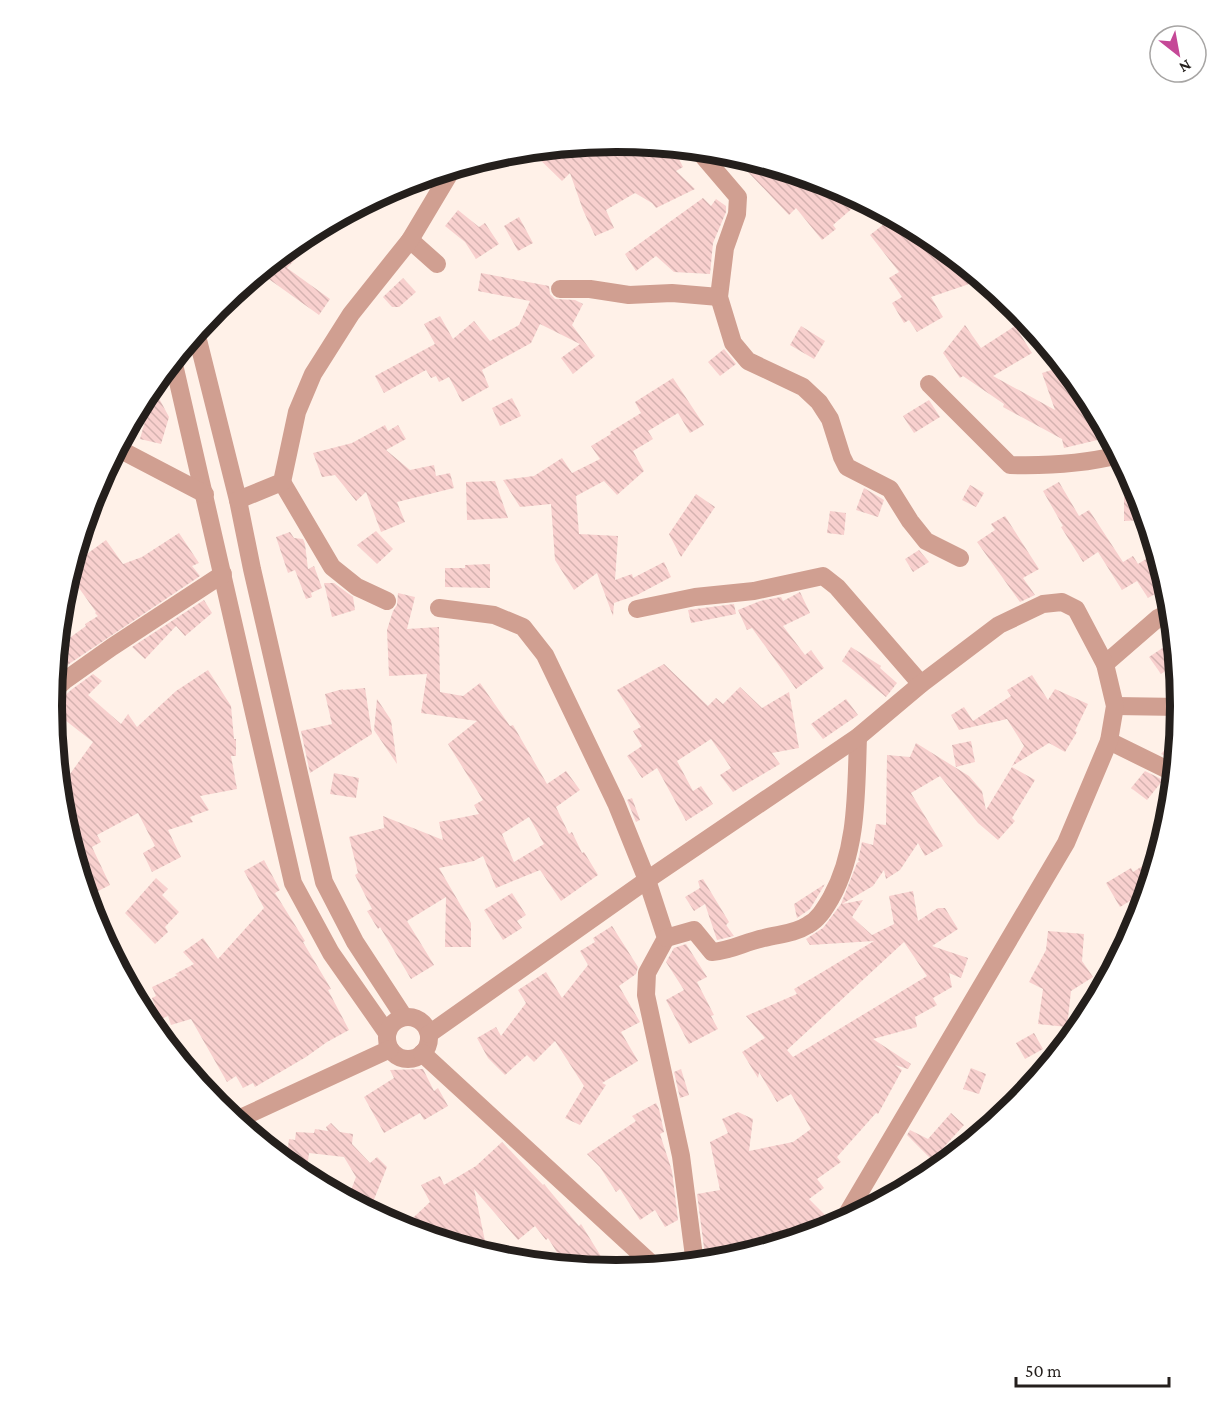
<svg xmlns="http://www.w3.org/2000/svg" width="1232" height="1413" viewBox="0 0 1232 1413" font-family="'Crimson Pro',serif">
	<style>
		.building { fill: url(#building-back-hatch); fill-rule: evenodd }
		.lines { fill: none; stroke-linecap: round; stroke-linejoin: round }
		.minor { stroke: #d09f91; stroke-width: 18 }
		.rim { fill: none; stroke: #241f1c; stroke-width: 8 }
	</style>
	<defs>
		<pattern id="building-back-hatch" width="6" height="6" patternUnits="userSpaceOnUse" patternTransform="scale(1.5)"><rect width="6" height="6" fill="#f8d0ce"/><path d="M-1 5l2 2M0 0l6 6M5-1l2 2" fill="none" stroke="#d4b2b0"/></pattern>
	</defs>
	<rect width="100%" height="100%" fill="#fff1e8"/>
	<g class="building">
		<polygon points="616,142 673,147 683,167 676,171 695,189 656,208 652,203 635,193 606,210 614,228 595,236 583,210 570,173 562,181 530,150"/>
		<polygon points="731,154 814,179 825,191 833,185 839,188 855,206 833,225 836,229 822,240 796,208 789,215"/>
		<polygon points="703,198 711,206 716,199 726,206 726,212 713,243 710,274 674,272 656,256 636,271 625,254"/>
		<polygon points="458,210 479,227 485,223 499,244 476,259 465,242 445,226"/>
		<polygon points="519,217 533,243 518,251 504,226"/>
		<polygon points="893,217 930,237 938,252 945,249 966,266 972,283 931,297 943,317 917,332 909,320 904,323 892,303 902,297 889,278 899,272 870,235"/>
		<polygon points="302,237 309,245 287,268 330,299 319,315 259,272"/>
		<polygon points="481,273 549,286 550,294 555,299 575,300 583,304 572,325 595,356 573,374 561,358 580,344 540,324 531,343 482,370 489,387 462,402 449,377 439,382 436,376 431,378 426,370 384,393 375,376 435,344 424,324 440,316 453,339 474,321 490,341 519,325 530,301 478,291"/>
		<polygon points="403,278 416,292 399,307 392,307 383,297"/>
		<polygon points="965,325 981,348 1015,326 1032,353 993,376 1055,410 1042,373 1064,366 1086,393 1110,437 1064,448 1062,439 1003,407 1004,404 963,376 960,378 943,353"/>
		<polygon points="801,326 825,341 814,359 790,345"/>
		<polygon points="724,349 736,364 720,376 708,362"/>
		<polygon points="673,378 704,425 690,433 678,413 648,431 653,439 633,451 644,471 617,495 604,481 576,496 579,534 618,536 615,580 632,574 633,578 664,562 671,577 637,595 614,603 613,616 597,573 574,590 555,560 551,504 520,507 503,480 534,476 562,458 572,473 600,459 591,446 611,434 610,432 641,413 635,402"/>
		<polygon points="154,389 169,417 161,444 140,439"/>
		<polygon points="512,398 521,416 500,426 492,408"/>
		<polygon points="929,400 940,417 914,433 903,416"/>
		<polygon points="385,425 388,431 398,425 406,439 386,450 410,470 434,465 436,476 450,473 454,488 397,502 405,522 381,532 366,492 356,501 335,475 322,477 313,453 352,443"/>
		<polygon points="495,481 508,518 467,520 466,482"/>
		<polygon points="1059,482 1079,516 1089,510 1123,562 1133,556 1138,564 1157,552 1167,587 1148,598 1137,581 1122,590 1098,552 1083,562 1061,527 1063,526 1043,491"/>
		<polygon points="970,485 984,493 976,507 962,500"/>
		<polygon points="864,488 884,500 878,517 856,510"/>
		<polygon points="696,494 715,507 681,557 669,534"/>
		<polygon points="1124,497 1140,497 1147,520 1124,521"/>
		<polygon points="830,511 846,513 844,535 827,533"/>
		<polygon points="1005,516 1039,569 1023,578 1035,595 1020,602 977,542 995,530 991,524"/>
		<polygon points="376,531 393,549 377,564 357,545"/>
		<polygon points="290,532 294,538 303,539 305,544 308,569 314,566 322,588 311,593 312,597 306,599 295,570 288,573 276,537"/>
		<polygon points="179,533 199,563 192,566 200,576 54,674 57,647 86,626 85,624 98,616 95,613 96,612 69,574 75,552 80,559 106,540 123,564 142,557"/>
		<polygon points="919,550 929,562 913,572 905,559"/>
		<polygon points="490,564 490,588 445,587 445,568 465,568 465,565"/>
		<polygon points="324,583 334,583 353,597 355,610 332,617"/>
		<polygon points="800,592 810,613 783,626 805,655 811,650 824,668 796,689 752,628 747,630 738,610 760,601 781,597 783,601"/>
		<path d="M 398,593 L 415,597 L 407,629 L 439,627 L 440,692 L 463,696 L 480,683 L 510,726 L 513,725 L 547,784 L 566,771 L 580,790 L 556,807 L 569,834 L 572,832 L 582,853 L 584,852 L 598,875 L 561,901 L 540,870 L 496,888 L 483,856 L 474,861 L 439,868 L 471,923 L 471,947 L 445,947 L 446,897 L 407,921 L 434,965 L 411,979 L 380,927 L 378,929 L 367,911 L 372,909 L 355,875 L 358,873 L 349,837 L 384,828 L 383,816 L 443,840 L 439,822 L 479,814 L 474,805 L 483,800 L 448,744 L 477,721 L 421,713 L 427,674 L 389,676 L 387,630 L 393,611 L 397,605 ZM 529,817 L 544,844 L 514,862 L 502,834 Z"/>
		<polygon points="204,600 212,613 185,636 176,626 145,659 132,647"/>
		<polygon points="734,604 736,614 691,623 688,610"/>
		<polygon points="851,647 881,666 880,668 897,683 886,697 842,661"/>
		<polygon points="1164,647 1176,664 1161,674 1149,657"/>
		<polygon points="664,664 708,706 716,698 723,704 740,687 762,708 789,692 799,748 772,753 780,764 733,792 720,775 731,768 711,739 677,761 693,791 701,786 713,804 686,821 657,768 642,778 627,756 642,746 633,731 641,727 617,690"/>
		<polygon points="208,670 231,706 234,739 236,739 236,756 231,756 237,789 200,796 209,810 190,817 193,822 168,830 181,857 152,872 143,853 155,846 138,813 97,835 101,842 92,847 110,885 86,897 62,816 55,751 70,774 93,742 51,709 71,690 93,674 102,681 88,695 121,724 128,714 137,727 176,691"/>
		<polygon points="1032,675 1048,700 1055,689 1088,704 1075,731 1077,732 1065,752 1049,743 1012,766 1024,746 1007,719 959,730 951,715 964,707 973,721 1011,696 1007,690"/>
		<polygon points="365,688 372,734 310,773 301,731 332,724 325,694 343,689 343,690"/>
		<polygon points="377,699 391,720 397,764 374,730"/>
		<polygon points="846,699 858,715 823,739 811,724"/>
		<polygon points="1178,736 1176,761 1161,754"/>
		<polygon points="971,741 975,762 956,767 952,745"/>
		<path d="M 916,743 L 969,776 L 982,791 L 986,810 L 1012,767 L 1035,780 L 1012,818 L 1015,821 L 998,840 L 978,823 L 940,776 L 911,793 L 943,846 L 925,856 L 918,843 L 900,870 L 886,879 L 884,870 L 873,886 L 842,904 L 863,900 L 852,917 L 872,935 L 894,924 L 889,896 L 913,891 L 918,921 L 938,908 L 945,908 L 958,929 L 932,946 L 968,958 L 961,978 L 949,973 L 952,987 L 933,998 L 937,1005 L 915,1017 L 917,1027 L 873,1039 L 911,1064 L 908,1069 L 895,1065 L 902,1070 L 878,1114 L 876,1113 L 837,1157 L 841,1162 L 817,1179 L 824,1188 L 809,1199 L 826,1216 L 803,1237 L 726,1261 L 706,1263 L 697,1194 L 720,1190 L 710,1142 L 728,1133 L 722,1119 L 738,1112 L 753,1119 L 749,1151 L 793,1142 L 811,1129 L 791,1094 L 777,1102 L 759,1072 L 758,1078 L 742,1052 L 765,1038 L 746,1016 L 797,994 L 794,989 L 874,941 L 810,945 L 806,939 L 823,928 L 841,904 L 857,863 L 860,861 L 858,861 L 862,842 L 873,845 L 876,824 L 886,825 L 887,755 L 910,757 ZM 904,942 L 927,976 L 793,1057 L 787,1050 Z"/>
		<polygon points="1145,771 1163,780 1147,800 1131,788"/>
		<polygon points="334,773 359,778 356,798 330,794"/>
		<polygon points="632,798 640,820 636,822 627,800"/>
		<polygon points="1158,856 1147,893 1143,893 1120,907 1106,883 1131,868 1133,872"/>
		<polygon points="264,860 280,890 275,893 305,941 303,942 331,989 328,990 349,1030 327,1042 306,1057 255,1087 253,1083 243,1088 236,1076 227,1082 191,1019 171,1025 168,1016 150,1024 141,1011 155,1005 152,998 156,996 152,987 178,975 175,974 194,964 183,952 203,938 218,959 264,908 244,871"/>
		<polygon points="156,878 168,889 162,895 179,912 165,927 168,932 155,944 125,913"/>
		<polygon points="703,879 729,922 726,925 734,936 717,940 705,904 694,911 685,897 700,888 698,881"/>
		<polygon points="825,884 810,909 797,918 794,904"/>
		<polygon points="512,893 526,915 517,921 522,928 503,940 484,910"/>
		<polygon points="612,926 638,967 636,974 619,986 640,1022 621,1032 638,1061 602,1083 606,1085 580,1125 565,1118 584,1086 555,1041 534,1062 527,1055 505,1075 488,1058 477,1038 496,1027 501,1036 526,1003 518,990 546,972 562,998 588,965 580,951 595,942 593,938"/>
		<polygon points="1048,931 1084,934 1082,961 1093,977 1071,991 1067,1027 1038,1024 1043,989 1029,982 1046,950"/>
		<polygon points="686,944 707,977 697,982 714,1015 711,1016 718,1029 689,1044 666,1000 684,990 666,962 674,948"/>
		<polygon points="1034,1033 1043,1049 1025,1059 1016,1043"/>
		<polygon points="971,1068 986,1074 979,1094 963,1089"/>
		<polygon points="423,1069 434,1091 438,1088 448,1106 424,1120 420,1113 384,1133 364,1097 394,1078 390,1070"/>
		<polygon points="681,1069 689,1095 680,1098 674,1072"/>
		<polygon points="656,1103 659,1109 664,1132 660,1134 672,1171 678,1220 665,1227 655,1210 640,1220 620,1189 616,1192 600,1167 587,1154 636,1121 632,1116"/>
		<polygon points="951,1113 964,1125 944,1147 957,1154 940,1168 907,1135 910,1130 928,1139"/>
		<polygon points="331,1123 340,1132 353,1134 352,1144 370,1163 377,1157 387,1167 371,1207 356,1201 359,1194 351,1190 356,1177 344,1157 309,1153 307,1169 292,1168 286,1163 289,1139 295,1140 296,1132 314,1133 315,1129 328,1131 326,1127"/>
		<polygon points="502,1142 543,1185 544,1184 579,1226 581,1224 610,1271 566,1267 548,1238 546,1240 535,1226 518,1240 474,1189 488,1255 401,1229 430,1202 421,1185 440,1176 444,1185 476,1166"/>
	</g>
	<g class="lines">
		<g class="minor">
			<polyline points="697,149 738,197 737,214 725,248 719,297 733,343 748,361 803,387 819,402 830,419 842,457 847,467 890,489 910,521 926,541 960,558"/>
			<polyline points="410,240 437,264"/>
			<polyline points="560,289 590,289 629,295 672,293 719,297"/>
			<polyline points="196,332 238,500 252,569 324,882 355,942 404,1017"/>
			<polyline points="173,360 293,883 331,953 387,1033"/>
			<path d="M 929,384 L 1010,465 C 1046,466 1083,464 1119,455"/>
			<polyline points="117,448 205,494"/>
			<polyline points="282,482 332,567 357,587 387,601"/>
			<polyline points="238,500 282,482 297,412 313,374 351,314 410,240 453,168"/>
			<polyline points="439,608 494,615 523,627 545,655 616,803 647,880 666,938 647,973 646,995 681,1156 695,1264"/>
			<polyline points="637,609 695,597 754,591 823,576 837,587 921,684"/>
			<polyline points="1105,664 1158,618 1172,611"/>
			<polyline points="52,692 64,681 112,647 223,574"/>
			<polyline points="1115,706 1181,707"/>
			<polyline points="1109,741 1174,773"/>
			<path d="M 666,938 L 694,930 L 712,952 C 734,950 744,942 764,938 C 779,934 794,934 808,925 C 819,919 825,908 831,898 C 858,849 856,792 858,737"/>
			<circle cx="408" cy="1038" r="21"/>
			<polyline points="429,1034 647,880 858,737 921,684 999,625 1043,604 1062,602 1076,609 1105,664 1115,706 1109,741 1066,843 841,1224"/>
			<polyline points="422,1053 656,1268"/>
			<polyline points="234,1121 390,1049"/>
		</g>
	</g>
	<path d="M0 0H1232V1413H0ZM62 706a554 554 0 1 1 1108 0a554 554 0 1 1-1108 0Z" fill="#fff" fill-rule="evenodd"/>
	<path class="rim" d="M62 706a554 554 0 1 1 1108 0a554 554 0 1 1-1108 0Z"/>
	<g transform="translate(1178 54) rotate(149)"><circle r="28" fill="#ffffff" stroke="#a7a5a4" stroke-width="1.5"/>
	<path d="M0-4.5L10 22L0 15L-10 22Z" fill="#c54897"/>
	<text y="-9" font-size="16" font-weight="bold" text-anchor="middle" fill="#241f1c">N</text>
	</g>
	<path d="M1016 1377v9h153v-9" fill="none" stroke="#241f1c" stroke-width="3"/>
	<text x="1025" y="1377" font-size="18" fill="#241f1c" stroke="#ffffff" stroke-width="4.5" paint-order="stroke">50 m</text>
</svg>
